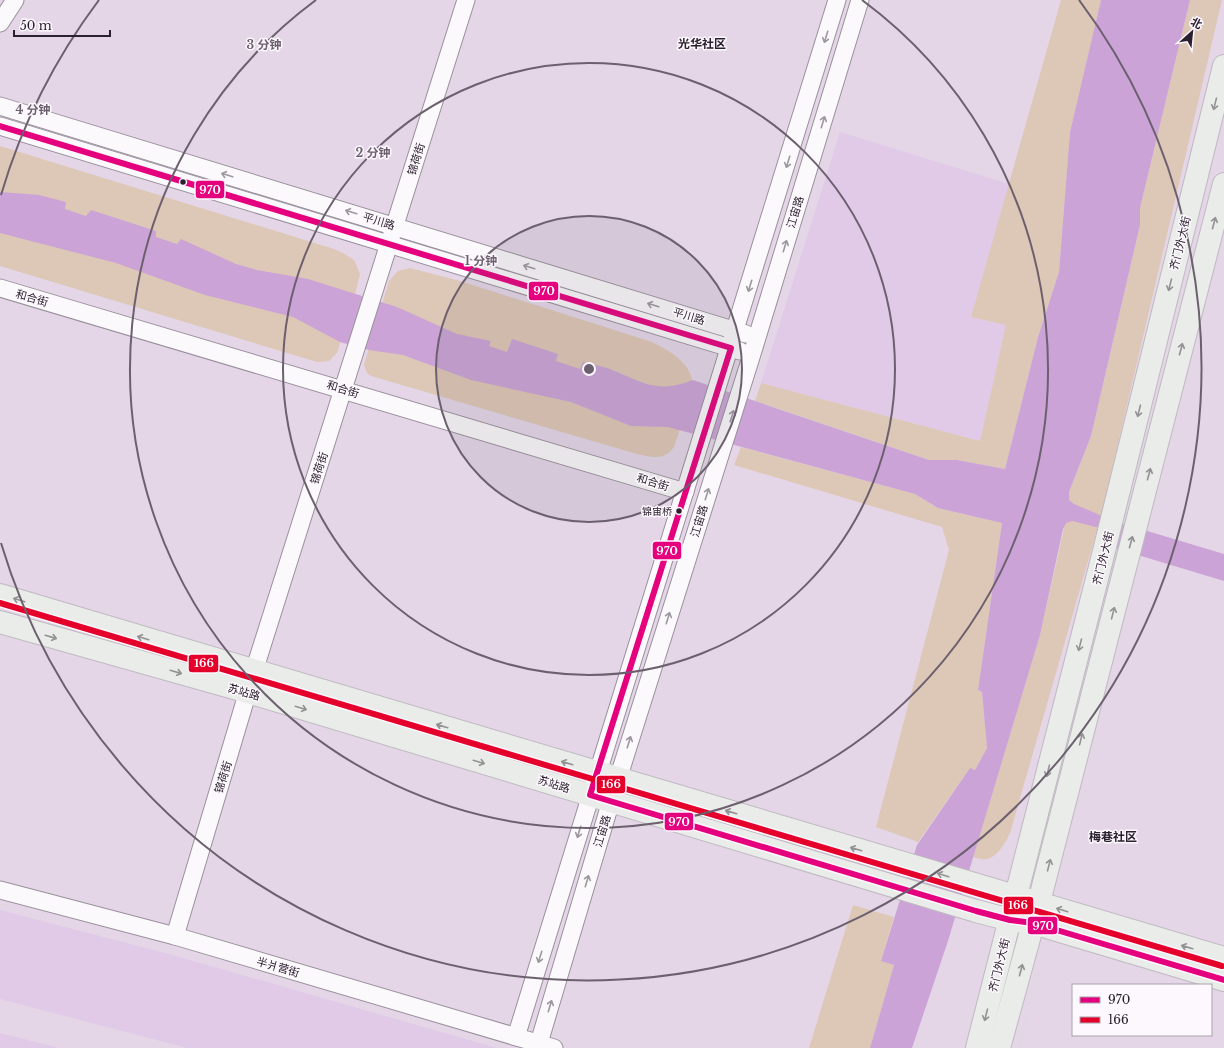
<svg xmlns="http://www.w3.org/2000/svg" width="1224" height="1048" viewBox="0 0 1224 1048" font-family="'Libre Baskerville','Noto Sans SC',serif">
	<style>
		.built { fill: #e1cae8 }
		.green { fill: #ddc7b6 }
		.water { fill: #cba3d6 }
		.lines { fill: none; stroke-linecap: round; stroke-linejoin: round }
		.minor-casing { stroke: #9a909d; stroke-width: 19 }
		.major-casing { stroke: #bfb8c1; stroke-width: 24 }
		.path { stroke: #dcd9de; stroke-width: 2.5; stroke-dasharray: 2 3; stroke-linecap: butt }
		.minor { stroke: #fbf9fb; stroke-width: 17 }
		.major { stroke: #eaece9; stroke-width: 22 }
		.bus-1-casing { stroke: #fdf7fe; stroke-width: 9 }
		.bus-2-casing { stroke: #fdf7fe; stroke-width: 9 }
		.bus-1 { stroke: #e5007d; stroke-width: 6 }
		.bus-2 { stroke: #e4002b; stroke-width: 6 }
		.oneway { stroke: #9d989f }
		.oneway2 { stroke: #949195 }
		.ring { fill: none; stroke: #6c606f; stroke-width: 2 }
		.bus-dot { fill: #2b212e; stroke: #fdf7fe; stroke-width: 1.5 }
		.labels { text-anchor: middle; stroke-width: 3; stroke-linejoin: round; paint-order: stroke }
		.bus-label { font-size: 10px; fill: #2b212e; stroke: #fdf7fe; text-anchor: end }
		.street-label { font-size: 11px; fill: #2b212e; stroke: #fdf7fe }
		.neighbourhood-label { font-size: 12px; font-weight: bold; fill: #2b212e; stroke: #fdf7fe }
		.centre { fill: #6c606f; stroke: #fdf7fe; stroke-width: 2 }
		.ring-label { font-size: 12px; text-anchor: middle; font-weight: bold; fill: #6c606f; stroke: #fdf7fe; stroke-width: 3; stroke-linejoin: round; paint-order: stroke }
		.line-badge { stroke: #fdf7fe; stroke-width: 1.5 }
		.badge-label { font-size: 11px; text-anchor: middle; font-weight: bold; fill: #fff }
	</style>
	<rect width="100%" height="100%" fill="#e4d6e7"/>
	<g class="built">
		<polygon points="840,132 1009,184 971,317 1006,325 980,441 761,383"/>
		<polygon points="0,910 169,954 497,1048 187,1048 0,999"/>
		<polygon points="0,1033 59,1048 0,1048"/>
	</g>
	<g class="green">
		<polygon points="1061,0 1101,0 1070,132 1059,272 1038,337 1005,469 957,460 929,460 755,401 761,383 980,441 1006,325 971,317"/>
		<path d="M 1190,0 L 1222,0 L 1101,516 L 1010,833 C 1006,842 997,858 986,859 C 982,860 977,858 973,857 L 1040,635 L 1063,533 L 1069,492 L 1091,436 L 1140,225 L 1140,208 Z"/>
		<polygon points="0,146 334,249 343,253 354,260 360,274 355,294 337,353 329,361 317,362 0,266"/>
		<path d="M 410,268 L 460,281 L 652,342 C 671,352 693,363 693,388 L 674,447 C 664,461 652,457 637,454 L 371,376 L 367,373 L 364,365 L 389,281 L 398,271 Z"/>
		<polygon points="741,447 915,494 938,508 1002,523 978,690 982,692 987,748 975,770 970,768 918,842 876,827 949,550 942,527 734,465"/>
		<polygon points="853,905 894,917 881,961 894,965 870,1048 809,1048"/>
	</g>
	<path class="water" d="M 1101,0 L 1190,0 L 1140,208 L 1140,225 L 1091,436 L 1069,492 L 1069,500 L 1074,504 L 1114,521 L 1224,554 L 1224,581 L 1108,546 L 1112,531 L 1072,521 L 1066,523 L 1063,529 L 1040,635 L 1028,675 L 948,941 L 912,1048 L 870,1048 L 894,965 L 881,961 L 917,845 L 970,768 L 975,770 L 987,748 L 982,692 L 978,690 L 1002,523 L 938,508 L 915,494 L 668,427 L 631,426 L 571,402 L 471,380 L 403,355 L 369,350 L 340,342 L 293,317 L 205,295 L 116,263 L 0,233 L 0,192 L 39,195 L 66,202 L 65,209 L 86,216 L 91,210 L 156,231 L 156,237 L 177,244 L 181,239 L 236,264 L 257,270 L 308,279 L 397,307 L 457,334 L 491,341 L 489,346 L 507,352 L 512,339 L 558,354 L 556,361 L 580,369 L 583,362 C 591,364 600,366 607,368 C 642,381 654,395 693,380 L 929,460 L 957,460 L 1005,469 L 1038,337 L 1059,272 L 1070,132 Z"/>
	<g class="lines">
		<defs>
			<g id="minor">
				<polyline points="0,23 15,0"/>
				<polyline points="0,106 746,334"/>
				<polyline points="0,126 740,351"/>
				<polyline points="0,288 685,492"/>
				<polyline points="0,890 175,936 554,1048"/>
				<polyline points="175,936 254,671 466,0"/>
				<polyline points="516,1037 837,0"/>
				<polyline points="539,1043 611,801 752,354 860,0"/>
			</g>
			<g id="major">
				<polyline points="0,595 1224,958"/>
				<polyline points="0,622 248,692 976,911 1010,920 1033,923 1224,980"/>
				<polyline points="977,1048 1100,567 1224,66"/>
				<polyline points="999,1048 1039,902 1224,184"/>
			</g>
		</defs>
		<use href="#minor" class="minor-casing"/>
		<use href="#major" class="major-casing"/>
		<polyline class="path" points="1019,1048 1038,971"/>
		<use href="#minor" class="minor"/>
		<use href="#major" class="major"/>
		<defs>
			<polyline id="bus-1" points="0,126 731,348 590,795 976,911 1010,920 1033,923 1224,980"/>
			<polyline id="bus-2" points="0,603 1222,966"/>
		</defs>
		<use href="#bus-1" class="bus-1-casing"/>
		<use href="#bus-2" class="bus-2-casing"/>
		<use href="#bus-1" class="bus-1"/>
		<use href="#bus-2" class="bus-2"/>
	</g>
	<defs><path id="oneway-shaft" d="M-6 0H5M1.5-3L5.5 0L1.5 3" fill="none" stroke-width="1.6" stroke-linecap="round" stroke-linejoin="round"/></defs>
	<g class="oneway">
		<use href="#oneway-shaft" transform="translate(826 37) rotate(107)"/>
		<use href="#oneway-shaft" transform="translate(823 122) rotate(-73)"/>
		<use href="#oneway-shaft" transform="translate(788 162) rotate(107)"/>
		<use href="#oneway-shaft" transform="translate(227 175) rotate(-163)"/>
		<use href="#oneway-shaft" transform="translate(351 212) rotate(-163)"/>
		<use href="#oneway-shaft" transform="translate(785 246) rotate(-73)"/>
		<use href="#oneway-shaft" transform="translate(529 267) rotate(-163)"/>
		<use href="#oneway-shaft" transform="translate(750 286) rotate(107)"/>
		<use href="#oneway-shaft" transform="translate(653 305) rotate(-163)"/>
		<use href="#oneway-shaft" transform="translate(732 416) rotate(-72)"/>
		<use href="#oneway-shaft" transform="translate(707 494) rotate(-73)"/>
		<use href="#oneway-shaft" transform="translate(668 618) rotate(-73)"/>
		<use href="#oneway-shaft" transform="translate(629 742) rotate(-73)"/>
		<use href="#oneway-shaft" transform="translate(579 832) rotate(107)"/>
		<use href="#oneway-shaft" transform="translate(587 881) rotate(-73)"/>
		<use href="#oneway-shaft" transform="translate(540 957) rotate(107)"/>
		<use href="#oneway-shaft" transform="translate(550 1006) rotate(-73)"/>
	</g>
	<g class="oneway2">
		<use href="#oneway-shaft" transform="translate(1215 104) rotate(104)"/>
		<use href="#oneway-shaft" transform="translate(1214 223) rotate(-75)"/>
		<use href="#oneway-shaft" transform="translate(1170 285) rotate(104)"/>
		<use href="#oneway-shaft" transform="translate(1181 349) rotate(-75)"/>
		<use href="#oneway-shaft" transform="translate(1139 411) rotate(104)"/>
		<use href="#oneway-shaft" transform="translate(1149 474) rotate(-75)"/>
		<use href="#oneway-shaft" transform="translate(1131 542) rotate(-75)"/>
		<use href="#oneway-shaft" transform="translate(19 600) rotate(-163)"/>
		<use href="#oneway-shaft" transform="translate(1113 613) rotate(-76)"/>
		<use href="#oneway-shaft" transform="translate(51 637) rotate(16)"/>
		<use href="#oneway-shaft" transform="translate(143 638) rotate(-163)"/>
		<use href="#oneway-shaft" transform="translate(1080 645) rotate(104)"/>
		<use href="#oneway-shaft" transform="translate(176 672) rotate(16)"/>
		<use href="#oneway-shaft" transform="translate(301 708) rotate(17)"/>
		<use href="#oneway-shaft" transform="translate(442 726) rotate(-164)"/>
		<use href="#oneway-shaft" transform="translate(1081 739) rotate(-76)"/>
		<use href="#oneway-shaft" transform="translate(479 762) rotate(17)"/>
		<use href="#oneway-shaft" transform="translate(567 763) rotate(-164)"/>
		<use href="#oneway-shaft" transform="translate(1048 771) rotate(104)"/>
		<use href="#oneway-shaft" transform="translate(731 812) rotate(-164)"/>
		<use href="#oneway-shaft" transform="translate(856 849) rotate(-164)"/>
		<use href="#oneway-shaft" transform="translate(1049 865) rotate(-76)"/>
		<use href="#oneway-shaft" transform="translate(943 875) rotate(-163)"/>
		<use href="#oneway-shaft" transform="translate(1062 910) rotate(-163)"/>
		<use href="#oneway-shaft" transform="translate(1187 947) rotate(-164)"/>
		<use href="#oneway-shaft" transform="translate(1021 970) rotate(-75)"/>
		<use href="#oneway-shaft" transform="translate(986 1015) rotate(104)"/>
	</g>
	<circle cx="589" cy="369" r="153" fill="#6c606f" fill-opacity=".12"/>
	<g class="ring">
		<circle cx="589" cy="369" r="153"/>
		<circle cx="589" cy="369" r="306"/>
		<path d="M862 0A459 459 0 1 1 316 0"/>
		<path d="M1 195A613 613 0 0 1 99 0M1079 0A613 613 0 1 1 1 543"/>
	</g>
	<g class="bus-dot">
		<circle cx="183" cy="182" r="3.5"/>
		<circle cx="679" cy="511" r="3.5"/>
	</g>
	<g class="labels">
		<g class="bus-label">
			<text x="672" y="515">锦宙桥</text>
		</g>
		<g class="street-label">
			<text transform="translate(416 159) rotate(-73)" y="4">锦荷街</text>
			<text transform="translate(795 212) rotate(-73)" y="4">江宙路</text>
			<text transform="translate(379 221) rotate(17)" y="4">平川路</text>
			<text transform="translate(1180 243) rotate(-76)" y="4">齐门外大街</text>
			<text transform="translate(32 298) rotate(16)" y="4">和合街</text>
			<text transform="translate(689 316) rotate(17)" y="4">平川路</text>
			<text transform="translate(343 389) rotate(17)" y="4">和合街</text>
			<text transform="translate(319 468) rotate(-72)" y="4">锦荷街</text>
			<text transform="translate(653 482) rotate(17)" y="4">和合街</text>
			<text transform="translate(699 521) rotate(-73)" y="4">江宙路</text>
			<text transform="translate(1103 558) rotate(-76)" y="4">齐门外大街</text>
			<text transform="translate(244 692) rotate(16)" y="4">苏站路</text>
			<text transform="translate(223 777) rotate(-73)" y="4">锦荷街</text>
			<text transform="translate(554 784) rotate(17)" y="4">苏站路</text>
			<text transform="translate(602 831) rotate(-73)" y="4">江宙路</text>
			<text transform="translate(999 965) rotate(-76)" y="4">齐门外大街</text>
			<text transform="translate(278 967) rotate(16)" y="4">半爿营街</text>
		</g>
		<g class="neighbourhood-label">
			<text x="702" y="48">光华社区</text>
			<text x="1113" y="841">梅巷社区</text>
		</g>
	</g>
	<circle cx="589" cy="369" r="6" class="centre"/>
	<g class="ring-label">
		<text x="264" y="49">3 分钟</text>
		<text x="33" y="114">4 分钟</text>
		<text x="373" y="157">2 分钟</text>
		<text x="481" y="265">1 分钟</text>
	</g>
	<g class="line-badge">
		<rect x="195" y="180" width="30" height="19" rx="4" fill="#e5007d"/>
		<rect x="528" y="281" width="31" height="20" rx="4" fill="#e5007d"/>
		<rect x="652" y="541" width="30" height="19" rx="4" fill="#e5007d"/>
		<rect x="188" y="654" width="31" height="19" rx="4" fill="#e4002b"/>
		<rect x="596" y="775" width="30" height="19" rx="4" fill="#e4002b"/>
		<rect x="664" y="812" width="30" height="19" rx="4" fill="#e5007d"/>
		<rect x="1003" y="896" width="31" height="19" rx="4" fill="#e4002b"/>
		<rect x="1027" y="916" width="31" height="19" rx="4" fill="#e5007d"/>
	</g>
	<g class="badge-label">
		<text x="210" y="194">970</text>
		<text x="544" y="295">970</text>
		<text x="667" y="555">970</text>
		<text x="204" y="667">166</text>
		<text x="611" y="788">166</text>
		<text x="679" y="826">970</text>
		<text x="1018" y="909">166</text>
		<text x="1043" y="930">970</text>
	</g>
	<rect x="1072" y="984" width="140" height="52" fill="#fdf7fe" stroke="#a9a1ab"/>
	<rect x="1080" y="997" width="20" height="6" fill="#e5007d" stroke="#a9a1ab"/>
	<text x="1108" y="1004" font-size="12" fill="#2b212e">970</text>
	<rect x="1080" y="1017" width="20" height="6" fill="#e4002b" stroke="#a9a1ab"/>
	<text x="1108" y="1024" font-size="12" fill="#2b212e">166</text>
	<g transform="translate(1192 32) rotate(27)" stroke="#fdf7fe" stroke-width="3" paint-order="stroke">
	<path d="M0-3L7 15L0 10L-7 15Z" fill="#2b212e"/>
	<text y="-6" font-size="11" font-weight="bold" text-anchor="middle" fill="#2b212e">北</text>
	</g>
	<path d="M14 30v6h96v-6" fill="none" stroke="#2b212e" stroke-width="2"/>
	<text x="20" y="30" font-size="12" fill="#2b212e" stroke="#fdf7fe" stroke-width="3" paint-order="stroke">50 m</text>
</svg>
